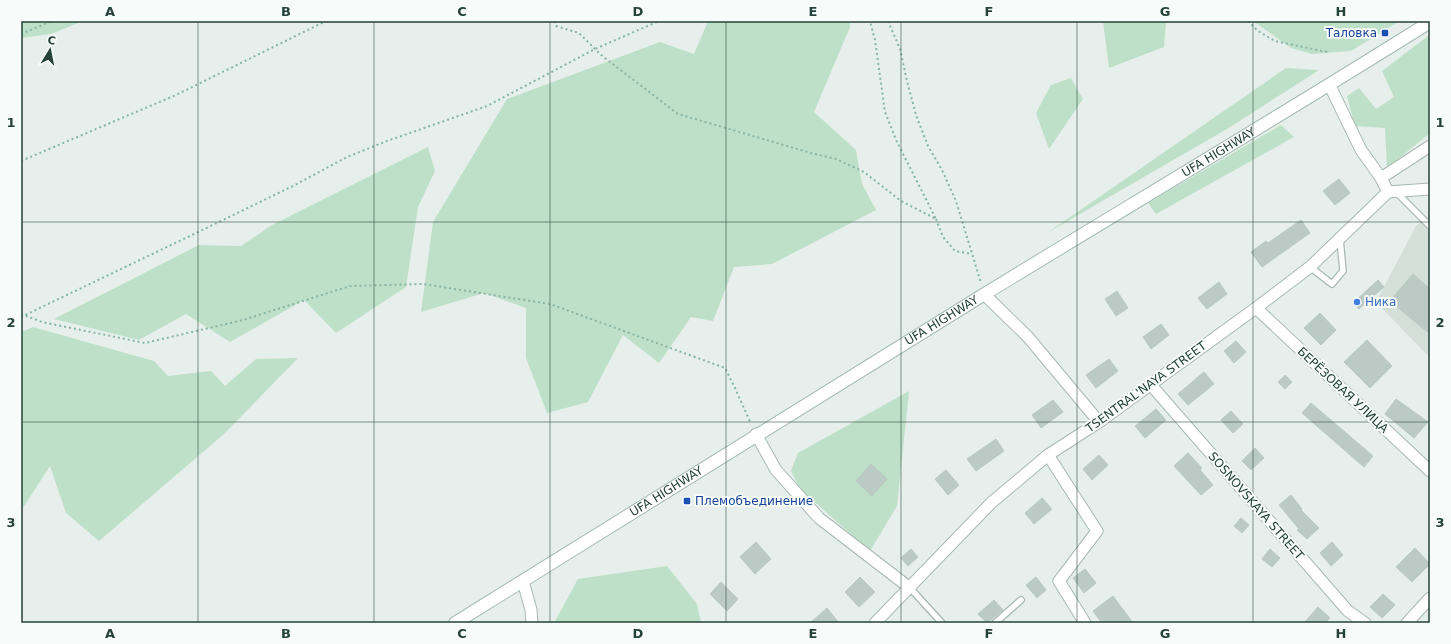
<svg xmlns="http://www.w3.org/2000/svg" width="1451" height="644" viewBox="0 0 1451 644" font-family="'DejaVu Sans',sans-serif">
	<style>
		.built { fill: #d4dfda }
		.green { fill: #bfe0c8 }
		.building { fill: #bbcac4; stroke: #b8c9c2 }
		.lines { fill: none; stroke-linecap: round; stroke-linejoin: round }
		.lane-casing { stroke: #a8b8b2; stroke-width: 8 }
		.street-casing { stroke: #a8b8b2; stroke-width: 13 }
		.secondary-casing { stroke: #a4bbb3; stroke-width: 14 }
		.path { stroke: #86b3a5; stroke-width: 2; stroke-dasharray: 2 3; stroke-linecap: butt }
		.lane { stroke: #fff; stroke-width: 5.5 }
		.street { stroke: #fff; stroke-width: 11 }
		.secondary { stroke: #fff; stroke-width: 12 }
		.grid { fill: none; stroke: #24423a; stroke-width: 1; stroke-opacity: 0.55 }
		.transit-dot { fill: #1a4fb4; stroke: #f7fbf9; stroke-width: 1.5 }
		.shop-dot { fill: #3f7fe0; stroke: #f7fbf9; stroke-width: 1.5 }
		.labels { text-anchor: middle; stroke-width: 4; stroke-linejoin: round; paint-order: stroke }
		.transit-label { font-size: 12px; fill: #164399; stroke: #f7fbf9; text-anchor: end }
		.street-label { font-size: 12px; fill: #24423a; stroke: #f7fbf9 }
		.shop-label { font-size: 12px; fill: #366cbe; stroke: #f7fbf9; text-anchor: start }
		.neatline { fill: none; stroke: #24423a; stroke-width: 1.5 }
		.grid-label { font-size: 13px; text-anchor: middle; font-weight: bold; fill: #24423a }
	</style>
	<rect width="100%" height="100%" fill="#e6efeb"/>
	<polygon class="built" points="1430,215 1430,358 1376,302 1416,226"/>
	<g class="green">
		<polygon points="21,21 83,21 51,34 21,38"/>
		<polygon points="708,21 850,21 850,27 814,112 856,150 862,184 876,210 772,264 734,267 713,321 691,317 659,363 623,335 588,402 547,413 526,358 526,308 484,293 421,312 433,222 507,99 660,42 694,54"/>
		<polygon points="1103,21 1166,21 1164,47 1109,68"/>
		<polygon points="1253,21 1400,21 1351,51 1312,54 1291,48"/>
		<polygon points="1428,36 1430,37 1430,63 1429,65 1430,68 1430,133 1387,168 1385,128 1355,126 1347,96 1359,88 1376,109 1394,97 1382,71"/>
		<polygon points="1286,68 1319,70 1227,129 1047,233"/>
		<polygon points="1071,78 1083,99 1049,149 1036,113 1051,85"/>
		<polygon points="1281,125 1294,137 1156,214 1148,203"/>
		<polygon points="428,147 435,171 418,207 406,287 336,333 304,300 230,342 186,314 139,340 54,319 199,245 241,246 272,225"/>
		<polygon points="33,327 154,361 168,376 211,371 225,386 256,359 298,358 224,434 99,541 66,513 50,466 21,511 21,332"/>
		<polygon points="909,391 897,506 870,551 800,489 791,471 798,453"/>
		<polygon points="667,566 697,604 701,623 554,623 578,579"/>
	</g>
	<g class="building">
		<polygon points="1339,179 1350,193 1335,205 1323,191"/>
		<polygon points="1301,220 1310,233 1262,267 1251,252 1266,241 1268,243"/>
		<polygon points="1413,274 1430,289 1430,334 1390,301"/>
		<polygon points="1378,280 1384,287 1359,309 1353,303"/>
		<polygon points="1219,282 1227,294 1207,309 1198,298"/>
		<polygon points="1117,291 1128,308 1116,316 1105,299"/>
		<polygon points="1320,313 1336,330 1321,345 1304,328"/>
		<polygon points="1161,324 1169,335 1151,349 1143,337"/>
		<polygon points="1367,340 1392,366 1370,388 1344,362"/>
		<polygon points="1236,341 1246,352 1234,363 1224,351"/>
		<polygon points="1109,359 1118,371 1096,388 1086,375"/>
		<polygon points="1204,372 1214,384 1188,405 1178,394"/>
		<polygon points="1285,375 1292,382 1285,389 1278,382"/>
		<polygon points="1396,399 1428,422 1414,438 1385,414"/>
		<polygon points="1053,400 1063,412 1041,428 1032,415"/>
		<polygon points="1311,403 1373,456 1364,467 1302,413"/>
		<polygon points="1156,409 1166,420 1145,438 1135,426"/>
		<polygon points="1231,411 1243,424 1233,433 1221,420"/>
		<polygon points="996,439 1004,451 976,471 967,459"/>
		<polygon points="1255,448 1264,458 1251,470 1242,461"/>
		<polygon points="1188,453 1202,468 1200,470 1213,485 1201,495 1174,466"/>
		<polygon points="1099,455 1108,465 1092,480 1083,469"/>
		<polygon points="871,464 887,479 872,496 856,481"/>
		<polygon points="946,470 959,485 948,495 935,479"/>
		<polygon points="1291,495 1302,509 1301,510 1319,528 1307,539 1297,530 1299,529 1279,505"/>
		<polygon points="1042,498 1052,509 1034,524 1025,513"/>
		<polygon points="1241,518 1249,525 1242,533 1234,526"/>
		<polygon points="756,542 771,559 755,574 740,557"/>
		<polygon points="1332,542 1343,555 1331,566 1320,553"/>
		<polygon points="1415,548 1430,564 1412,582 1396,567"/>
		<polygon points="911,549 918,557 908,566 901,558"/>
		<polygon points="1270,549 1280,558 1272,567 1262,559"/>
		<polygon points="1085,569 1096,583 1084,593 1073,578"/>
		<polygon points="860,577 875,592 859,607 845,592"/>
		<polygon points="1036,577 1046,590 1037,598 1026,585"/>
		<polygon points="721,582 738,599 727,611 710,594"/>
		<polygon points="1383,594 1395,605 1382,618 1370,607"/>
		<polygon points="1113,596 1133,623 1102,623 1093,611"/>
		<polygon points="994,600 1003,610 987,623 978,614"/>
		<polygon points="1318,607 1330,618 1325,623 1304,623"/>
		<polygon points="827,608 839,623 810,623"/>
	</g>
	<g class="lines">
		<defs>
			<g id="lane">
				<polyline points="1395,191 1430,226"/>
				<polyline points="1310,267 1332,284 1343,271 1340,239"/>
				<polyline points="910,588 942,623"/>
				<polyline points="995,623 1021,600"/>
			</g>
			<g id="street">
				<polyline points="1330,86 1361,150 1381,178 1388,192"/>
				<polyline points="1381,178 1430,146"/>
				<polyline points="1388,192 1430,189"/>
				<polyline points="984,294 1028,337 1099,422"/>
				<polyline points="1256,308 1430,471"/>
				<polyline points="1151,385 1348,611 1365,623"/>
				<polyline points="756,434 776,470 819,518 910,588"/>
				<polyline points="1048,455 1097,531 1059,581 1085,623"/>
				<polyline points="523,581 531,610 532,623"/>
				<polyline points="875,623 991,503 1048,455 1099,422 1256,308 1310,267 1388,192"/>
				<polyline points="1407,623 1430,598"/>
			</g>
			<g id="secondary">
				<path id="s1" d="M 455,623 C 631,514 806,403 983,295 C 1132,204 1282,115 1430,22"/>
			</g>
		</defs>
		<use href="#lane" class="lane-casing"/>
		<use href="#street" class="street-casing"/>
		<use href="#secondary" class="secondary-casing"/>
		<g class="path">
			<polyline points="555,21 556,26 579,33 601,55 678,114 811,153 836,159 864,172 901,201 936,219 897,142 885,112 875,40 870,21"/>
			<polyline points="888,21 900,49 907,81 916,115 928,146 942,170 956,201 981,283"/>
			<polyline points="1248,21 1258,31 1275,41 1327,52"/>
			<polyline points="21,34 52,21"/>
			<polyline points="21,161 176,95 326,21"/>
			<polyline points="936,219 943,237 955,251 972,254"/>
			<polyline points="21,314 42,322 145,343 243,320 350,286 423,284 550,304 725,368 735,388 751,424"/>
			<polyline points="21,317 194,234 293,186 347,157 387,141 487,106 595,49 659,21"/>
		</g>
		<use href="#lane" class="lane"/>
		<use href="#street" class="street"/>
		<use href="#secondary" class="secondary"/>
	</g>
	<path class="grid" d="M 198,21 L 198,623M 374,21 L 374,623M 550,21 L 550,623M 726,21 L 726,623M 901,21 L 901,623M 1077,21 L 1077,623M 1253,21 L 1253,623M 21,222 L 1430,222M 21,422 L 1430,422"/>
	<g class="transit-dot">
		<rect x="1381" y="29" width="8" height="8" rx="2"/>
		<rect x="683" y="497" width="8" height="8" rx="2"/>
	</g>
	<circle class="shop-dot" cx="1357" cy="302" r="4"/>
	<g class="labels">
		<g class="transit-label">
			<text x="1377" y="37">Таловка</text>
			<text x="695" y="505" text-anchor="start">Племобъединение</text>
		</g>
		<g class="street-label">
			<text dy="4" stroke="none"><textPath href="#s1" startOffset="897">UFA HIGHWAY</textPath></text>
			<text dy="4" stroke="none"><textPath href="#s1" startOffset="573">UFA HIGHWAY</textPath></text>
			<text transform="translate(1146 387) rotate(-36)" y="4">TSENTRAL'NAYA STREET</text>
			<text transform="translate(1343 390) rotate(43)" y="4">БЕРЁЗОВАЯ УЛИЦА</text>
			<text dy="4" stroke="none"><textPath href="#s1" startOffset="249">UFA HIGHWAY</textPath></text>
			<text transform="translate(1256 506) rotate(49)" y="4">SOSNOVSKAYA STREET</text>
		</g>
		<g class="shop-label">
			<text x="1365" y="306">Ника</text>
		</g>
	</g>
	<rect width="1451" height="644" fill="none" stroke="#f7fbf9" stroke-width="44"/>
	<g transform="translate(50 50) rotate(10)" stroke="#f7fbf9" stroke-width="3" paint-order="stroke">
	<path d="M0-3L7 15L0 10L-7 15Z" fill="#24423a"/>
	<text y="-6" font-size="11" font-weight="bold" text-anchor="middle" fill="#24423a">С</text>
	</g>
	<rect x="22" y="22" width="1407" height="600" class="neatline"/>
	<g class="grid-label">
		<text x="110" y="16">A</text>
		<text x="286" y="16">B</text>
		<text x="462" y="16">C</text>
		<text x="638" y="16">D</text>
		<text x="813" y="16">E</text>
		<text x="989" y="16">F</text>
		<text x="1165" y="16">G</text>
		<text x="1341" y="16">H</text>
		<text x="11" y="127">1</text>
		<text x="1440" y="127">1</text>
		<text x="11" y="327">2</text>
		<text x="1440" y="327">2</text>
		<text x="11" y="527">3</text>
		<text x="1440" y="527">3</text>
		<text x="110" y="638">A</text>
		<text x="286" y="638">B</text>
		<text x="462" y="638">C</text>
		<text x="638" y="638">D</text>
		<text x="813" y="638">E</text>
		<text x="989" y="638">F</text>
		<text x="1165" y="638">G</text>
		<text x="1341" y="638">H</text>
	</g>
</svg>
